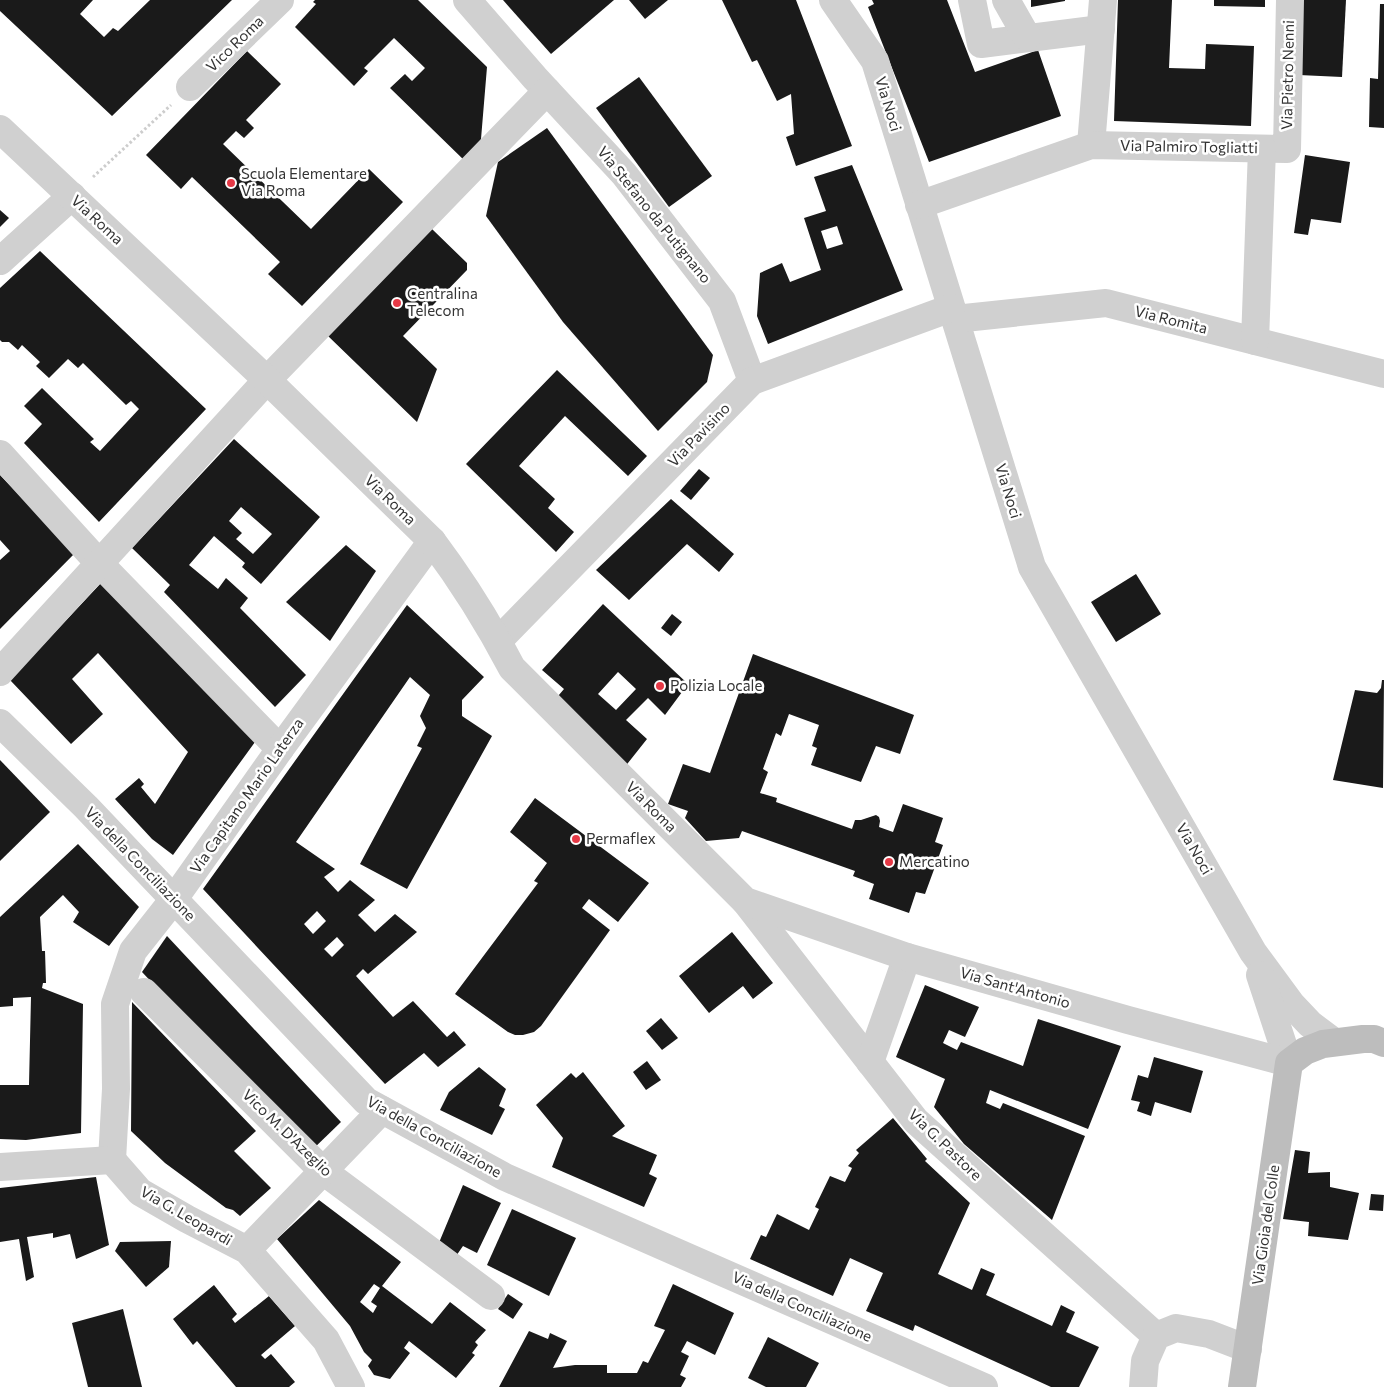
<svg xmlns="http://www.w3.org/2000/svg" width="1384" height="1387" viewBox="0 0 1384 1387" font-family="Commissioner,sans-serif">
	<style>
		.building { fill: #1a1a1a; fill-rule: evenodd }
		.lines { fill: none; stroke-linecap: round; stroke-linejoin: round }
		.path { stroke: #cdcdcd; stroke-width: 3; stroke-dasharray: 2.5 2.5; stroke-linecap: butt }
		.minor { stroke: #d0d0d0; stroke-width: 28 }
		.tertiary { stroke: #d0d0d0; stroke-width: 28 }
		.secondary { stroke: #bdbdbd; stroke-width: 28 }
		.poi-dot { fill: #e63946; stroke: #fff; stroke-width: 2 }
		.labels { text-anchor: middle; stroke-width: 5; stroke-linejoin: round; paint-order: stroke }
		.street-label { font-size: 15px; fill: #333; stroke: #fff }
		.poi-label { font-size: 15px; fill: #333; stroke: #fff; text-anchor: start }
	</style>
	<rect width="100%" height="100%" fill="#fff"/>
	<g class="building">
		<polygon points="0,0 93,0 80,14 104,37 113,28 118,31 150,0 232,0 112,116 0,11"/>
		<polygon points="315,0 418,0 487,67 480,151 467,163 390,88 405,74 412,81 425,68 394,38 364,68 368,71 354,86 295,27 316,4 313,2"/>
		<polygon points="503,0 614,0 551,54"/>
		<polygon points="629,0 668,0 645,19"/>
		<polygon points="722,0 796,0 852,146 796,166 786,137 794,134 791,94 777,101 757,60 752,62"/>
		<polygon points="872,0 947,0 975,72 1038,50 1061,116 929,162 868,7 874,4"/>
		<polygon points="1031,0 1065,0 1065,1 1031,7"/>
		<polygon points="1118,0 1172,0 1169,68 1205,69 1206,44 1254,46 1251,126 1114,121"/>
		<polygon points="1214,0 1265,0 1265,7 1214,6"/>
		<polygon points="1302,0 1346,0 1342,77 1299,75"/>
		<polygon points="1380,4 1384,4 1384,128 1369,127 1370,78 1378,79"/>
		<polygon points="247,51 281,84 246,120 254,128 244,138 236,131 223,144 311,229 369,169 403,202 302,306 268,274 280,262 192,177 181,189 146,155"/>
		<polygon points="639,77 712,176 669,207 596,108"/>
		<polygon points="547,128 713,355 707,382 658,431 563,322 486,216 498,162"/>
		<polygon points="1305,155 1350,162 1341,223 1311,219 1308,235 1294,233"/>
		<path d="M 852,165 L 903,290 L 768,344 L 757,316 L 760,273 L 782,263 L 790,282 L 821,270 L 804,218 L 826,211 L 814,177 ZM 837,226 L 843,244 L 827,249 L 821,231 Z"/>
		<polygon points="0,210 9,218 0,227"/>
		<polygon points="432,229 467,263 467,270 403,336 437,369 417,422 328,336"/>
		<polygon points="40,251 206,409 99,522 24,443 42,424 24,406 42,388 94,439 90,442 100,451 139,409 131,401 126,405 83,363 78,368 68,359 49,378 36,366 40,362 22,345 18,350 9,342 2,342 0,340 0,288"/>
		<polygon points="557,370 647,456 628,476 565,416 519,466 555,499 548,508 574,532 556,552 466,464"/>
		<path d="M 234,439 L 320,517 L 261,584 L 242,567 L 245,563 L 214,536 L 189,565 L 218,589 L 226,578 L 248,598 L 240,608 L 306,675 L 275,707 L 164,592 L 170,585 L 132,548 ZM 241,507 L 272,534 L 253,554 L 236,539 L 242,533 L 229,521 Z"/>
		<polygon points="699,469 710,478 691,500 680,491"/>
		<polygon points="0,475 75,553 0,629 0,560 10,551 0,540"/>
		<polygon points="671,499 734,554 719,572 687,544 629,600 596,570"/>
		<polygon points="346,545 376,571 330,641 286,602"/>
		<polygon points="1136,574 1161,614 1116,642 1091,602"/>
		<polygon points="102,582 255,742 173,855 152,839 115,799 139,778 144,784 141,787 155,804 188,752 98,653 72,679 103,714 71,744 10,680"/>
		<path d="M 603,604 L 688,684 L 665,715 L 648,698 L 626,720 L 647,739 L 624,768 L 553,702 L 564,689 L 542,670 ZM 618,672 L 636,689 L 616,710 L 598,694 Z"/>
		<path d="M 407,605 L 484,677 L 462,700 L 462,716 L 492,736 L 407,889 L 360,864 L 422,748 L 417,746 L 426,728 L 420,716 L 430,695 L 410,677 L 296,842 L 335,869 L 324,877 L 338,892 L 350,880 L 375,900 L 358,915 L 375,932 L 395,914 L 417,932 L 368,974 L 363,969 L 356,976 L 393,1017 L 413,1001 L 447,1037 L 454,1031 L 466,1045 L 438,1067 L 424,1053 L 385,1084 L 203,889 ZM 317,911 L 326,921 L 313,934 L 304,924 ZM 337,937 L 344,945 L 332,957 L 324,949 Z"/>
		<polygon points="672,614 682,622 671,636 661,628"/>
		<polygon points="753,654 914,715 900,754 876,746 861,782 811,765 817,748 812,746 819,725 789,714 781,736 776,733 763,769 768,772 760,793 777,798 776,802 852,829 855,820 861,820 876,815 879,817 880,821 879,827 893,832 903,804 943,818 935,842 943,845 925,894 916,892 909,913 869,899 874,884 853,876 855,871 742,831 739,838 706,841 685,818 688,811 668,804 683,764 710,773"/>
		<polygon points="1382,680 1384,680 1383,788 1333,780 1355,690 1377,693 1381,688"/>
		<polygon points="0,760 50,812 0,861"/>
		<polygon points="535,798 649,883 618,922 589,899 582,908 610,930 541,1026 534,1032 523,1035 515,1035 508,1032 455,994 538,883 534,881 547,863 510,832"/>
		<polygon points="78,844 139,907 109,946 73,922 79,912 63,895 40,917 42,951 45,951 46,983 43,983 42,988 83,1004 81,1133 26,1140 0,1139 0,1085 29,1085 31,997 13,998 13,1006 0,1007 0,917"/>
		<polygon points="732,932 773,983 753,999 743,986 709,1013 679,976"/>
		<polygon points="167,936 341,1122 310,1152 142,972"/>
		<polygon points="925,985 979,1007 965,1037 949,1030 943,1043 957,1050 961,1042 1023,1066 1038,1019 1121,1046 1088,1129 990,1090 986,1103 1000,1109 1003,1103 1085,1136 1052,1220 964,1144 934,1107 945,1079 896,1057"/>
		<polygon points="132,1002 256,1131 234,1151 271,1188 240,1216 233,1210 226,1208 165,1163 131,1131"/>
		<polygon points="661,1018 678,1038 662,1050 646,1031"/>
		<polygon points="1154,1057 1203,1071 1191,1113 1155,1102 1151,1116 1137,1111 1140,1102 1131,1100 1138,1075 1148,1078"/>
		<polygon points="647,1061 661,1080 646,1090 633,1072"/>
		<polygon points="479,1067 506,1089 499,1106 505,1109 492,1135 440,1110 449,1092"/>
		<polygon points="583,1072 625,1126 612,1136 657,1155 649,1174 657,1178 644,1207 552,1167 563,1138 536,1105 571,1073 576,1078"/>
		<polygon points="893,1118 927,1159 925,1161 970,1203 938,1274 972,1290 981,1268 995,1274 986,1295 1052,1326 1061,1305 1075,1312 1066,1332 1099,1347 1079,1387 1051,1387 915,1325 913,1331 866,1311 883,1273 850,1258 833,1296 750,1259 761,1235 766,1237 777,1214 809,1230 819,1209 815,1207 830,1176 845,1182 852,1168 848,1166 859,1153 856,1150"/>
		<polygon points="1295,1150 1310,1152 1308,1173 1330,1172 1330,1187 1359,1193 1348,1240 1308,1236 1309,1222 1283,1219"/>
		<polygon points="96,1177 109,1245 76,1259 70,1234 53,1238 53,1233 27,1237 34,1277 26,1281 19,1239 0,1242 0,1188"/>
		<polygon points="463,1185 501,1203 477,1253 463,1246 454,1259 438,1245"/>
		<polygon points="1371,1194 1384,1195 1383,1211 1369,1210"/>
		<path d="M 319,1200 L 401,1262 L 382,1286 L 432,1324 L 450,1302 L 486,1330 L 475,1342 L 478,1345 L 472,1353 L 475,1355 L 456,1378 L 409,1341 L 404,1348 L 410,1353 L 390,1379 L 374,1375 L 368,1366 L 372,1360 L 364,1352 L 350,1326 L 277,1239 ZM 374,1284 L 380,1288 L 371,1302 L 377,1306 L 373,1313 L 360,1302 Z"/>
		<polygon points="512,1209 576,1238 549,1296 487,1265"/>
		<polygon points="171,1241 169,1267 146,1287 115,1251 120,1242"/>
		<polygon points="673,1284 734,1313 715,1355 687,1341 681,1352 689,1356 680,1375 686,1378 681,1387 499,1387 529,1331 548,1339 550,1333 567,1341 553,1368 575,1365 607,1365 607,1373 637,1373 643,1361 648,1363 665,1330 654,1326"/>
		<polygon points="214,1285 237,1314 232,1319 235,1323 269,1296 295,1326 261,1355 265,1359 271,1354 295,1382 289,1387 236,1387 197,1341 193,1345 173,1319"/>
		<polygon points="508,1294 523,1304 513,1319 498,1309"/>
		<polygon points="123,1309 142,1387 88,1387 72,1323"/>
		<polygon points="768,1337 819,1363 806,1387 766,1387 748,1378"/>
	</g>
	<g class="lines">
		<polyline class="path" points="93,177 171,105"/>
		<g class="minor">
			<polyline points="467,0 535,78 624,174 722,301 752,381"/>
			<polyline points="833,0 875,61 1032,567 1253,952 1292,1005 1310,1024 1334,1042"/>
			<polyline points="972,0 981,44 1101,29"/>
			<polyline points="1006,0 1027,37"/>
			<polyline points="190,87 280,0"/>
			<polyline points="1091,145 1103,0"/>
			<polyline points="919,205 1091,145 1287,149 1290,0"/>
			<polyline points="0,261 72,196"/>
			<polyline points="955,319 1106,303 1384,374"/>
			<polyline points="1255,341 1262,149"/>
			<polyline points="0,454 99,563 280,749"/>
			<polyline points="498,641 752,381 951,308"/>
			<polyline points="0,672 267,380 547,91"/>
			<polyline points="0,723 86,807 366,1101 505,1177 984,1387"/>
			<polyline points="745,901 916,1121 1156,1336"/>
			<polyline points="1260,975 1289,1063"/>
			<polyline points="144,992 323,1171 491,1296"/>
			<polyline points="870,1062 907,957"/>
			<polyline points="112,1160 116,1089 115,1004 133,951 174,899 280,749 432,541"/>
			<polyline points="0,1167 112,1160 140,1192 187,1219 247,1250 326,1340 351,1387"/>
			<polyline points="247,1250 382,1110"/>
		</g>
		<g class="tertiary">
			<path d="M 0,129 L 267,380 L 432,541 C 462,581 489,624 512,668 L 745,901 L 907,957 L 1128,1020 L 1289,1063"/>
			<polyline points="1143,1387 1145,1361 1156,1336 1176,1328 1209,1334 1248,1349"/>
		</g>
		<polyline class="secondary" points="1242,1387 1289,1063 1305,1051 1323,1044 1363,1039 1374,1039 1384,1043"/>
	</g>
	<g class="poi-dot">
		<circle cx="231" cy="183" r="5"/>
		<circle cx="397" cy="303" r="5"/>
		<circle cx="660" cy="686" r="5"/>
		<circle cx="576" cy="839" r="5"/>
		<circle cx="889" cy="862" r="5"/>
	</g>
	<g class="labels">
		<g class="street-label">
			<text transform="translate(235 44) rotate(-44)" y="5">Vico Roma</text>
			<text transform="translate(1288 75) rotate(-89)" y="5">Via Pietro Nenni</text>
			<text transform="translate(888 104) rotate(73)" y="5">Via Noci</text>
			<text transform="translate(1189 147) rotate(1)" y="5">Via Palmiro Togliatti</text>
			<text transform="translate(654 215) rotate(51)" y="5">Via Stefano da Putignano</text>
			<text transform="translate(97 220) rotate(43)" y="5">Via Roma</text>
			<text transform="translate(1171 320) rotate(14)" y="5">Via Romita</text>
			<text transform="translate(699 435) rotate(-46)" y="5">Via Pavisino</text>
			<text transform="translate(1008 491) rotate(73)" y="5">Via Noci</text>
			<text transform="translate(390 500) rotate(44)" y="5">Via Roma</text>
			<text transform="translate(247 796) rotate(-55)" y="5">Via Capitano Mario Laterza</text>
			<text transform="translate(651 807) rotate(45)" y="5">Via Roma</text>
			<text transform="translate(1194 849) rotate(60)" y="5">Via Noci</text>
			<text transform="translate(140 864) rotate(46)" y="5">Via della Conciliazione</text>
			<text transform="translate(1015 988) rotate(16)" y="5">Via Sant'Antonio</text>
			<text transform="translate(287 1133) rotate(44)" y="5">Vico M. D'Azeglio</text>
			<text transform="translate(434 1137) rotate(29)" y="5">Via della Conciliazione</text>
			<text transform="translate(945 1145) rotate(44)" y="5">Via G. Pastore</text>
			<text transform="translate(186 1216) rotate(30)" y="5">Via G. Leopardi</text>
			<text transform="translate(1266 1225) rotate(-82)" y="5">Via Gioia del Colle</text>
			<text transform="translate(802 1307) rotate(24)" y="5">Via della Conciliazione</text>
		</g>
		<g class="poi-label">
			<text x="241" y="179">Scuola Elementare<tspan x="241" dy="17">Via Roma</tspan></text>
			<text x="407" y="299">Centralina<tspan x="407" dy="17">Telecom</tspan></text>
			<text x="670" y="691">Polizia Locale</text>
			<text x="586" y="844">Permaflex</text>
			<text x="899" y="867">Mercatino</text>
		</g>
	</g>
</svg>
